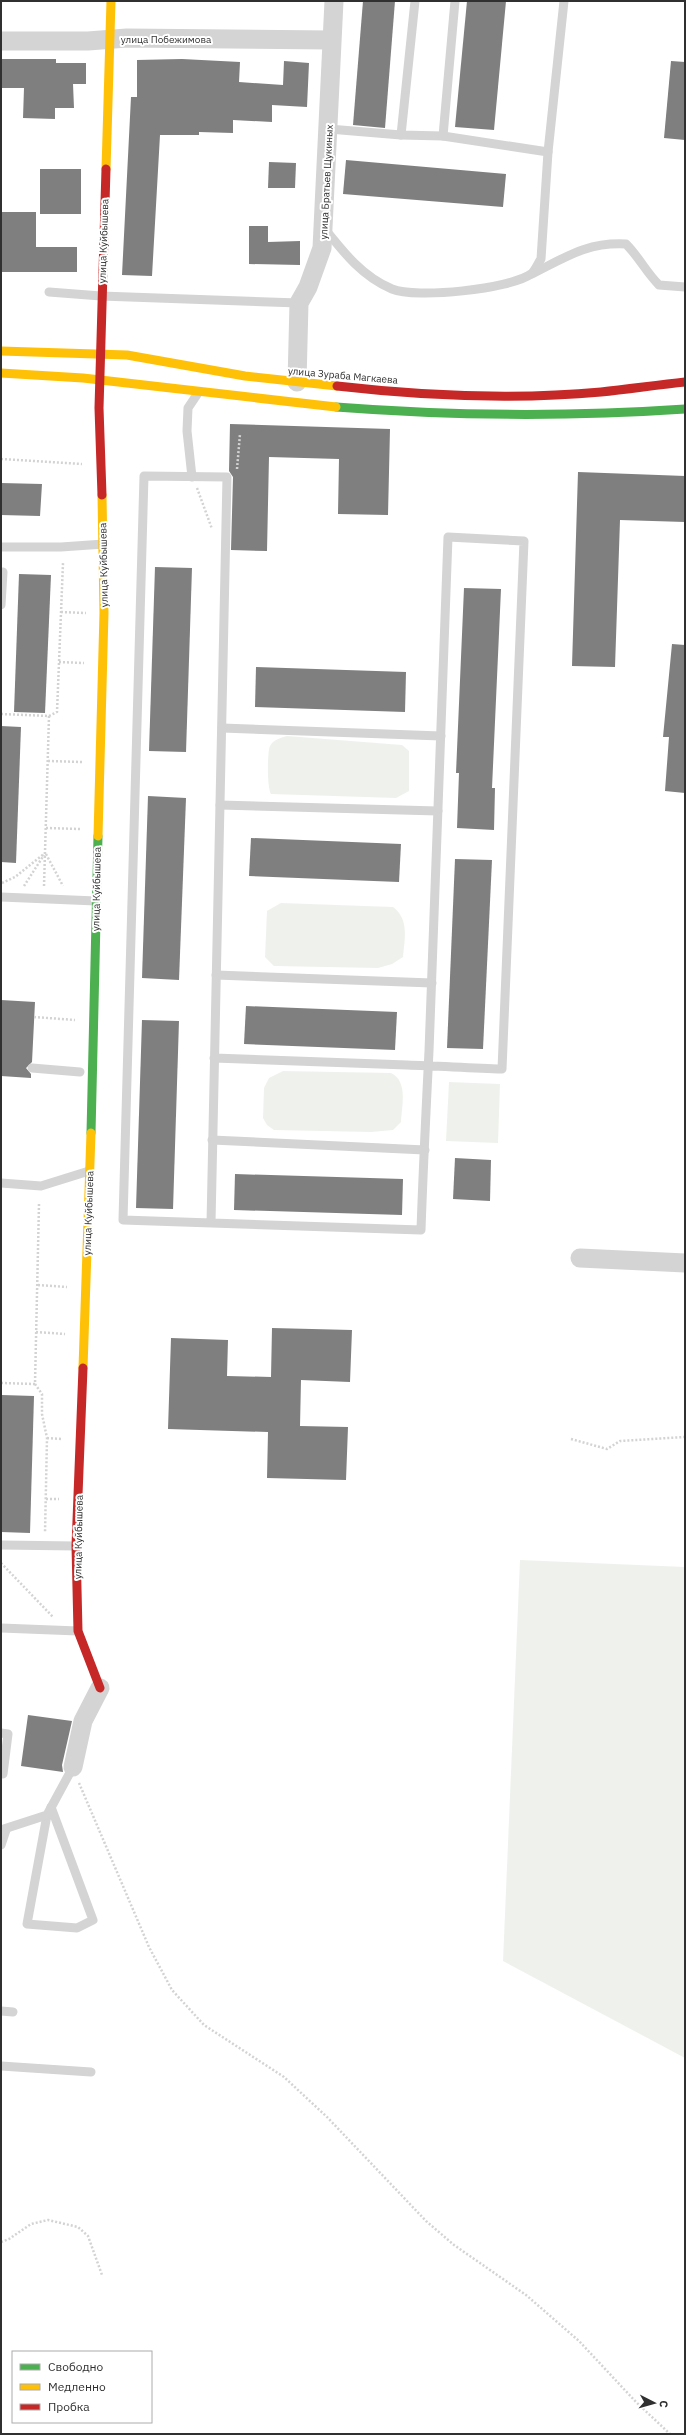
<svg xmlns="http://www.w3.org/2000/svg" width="686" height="2435" viewBox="0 0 686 2435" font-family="'IBM Plex Sans',sans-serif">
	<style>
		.green { fill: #eff2ec }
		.building { fill: #7f7f7f }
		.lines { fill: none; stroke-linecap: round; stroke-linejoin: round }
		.path { stroke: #d3d3d3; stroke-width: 2.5; stroke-dasharray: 2 2; stroke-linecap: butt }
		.lane { stroke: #d4d4d4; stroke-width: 9 }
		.street { stroke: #d4d4d4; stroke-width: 19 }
		.fast { stroke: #4caf50; stroke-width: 9 }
		.slow { stroke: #ffc107; stroke-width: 9 }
		.jam { stroke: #c62828; stroke-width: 9 }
		.labels { text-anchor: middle; stroke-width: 4; stroke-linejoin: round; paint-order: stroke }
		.street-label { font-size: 10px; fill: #303030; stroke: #fff }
	</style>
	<rect width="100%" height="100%" fill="#fff"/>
	<g class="green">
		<path d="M 287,736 L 402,745 L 409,751 L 409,791 L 396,798 L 271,794 C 267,788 267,753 270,746 C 273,740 280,738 287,736 Z"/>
		<path d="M 281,903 L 393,907 C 409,919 405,938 403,957 L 392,964 L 378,968 L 274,966 L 265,957 L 267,911 Z"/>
		<path d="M 283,1071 L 391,1073 C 408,1081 402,1106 401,1122 L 393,1130 L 371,1132 L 274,1130 L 267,1125 L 263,1118 L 264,1088 L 269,1078 Z"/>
		<polygon points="449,1082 500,1084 498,1143 446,1141"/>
		<polygon points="520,1560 685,1567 685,2058 503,1961"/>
	</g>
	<g class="building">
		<polygon points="363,1 395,1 385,128 353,125"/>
		<polygon points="467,1 506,1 494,130 455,127"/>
		<polygon points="1,59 56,59 56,63 86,63 86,84 73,84 74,108 55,108 55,119 23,118 24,88 1,88"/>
		<polygon points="182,59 240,62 239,82 283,85 284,61 309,63 307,107 272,105 272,122 233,120 233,133 199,132 199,135 160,135 152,276 122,275 131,97 137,97 137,60"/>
		<polygon points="671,61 685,62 685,140 664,138"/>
		<polygon points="346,160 506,174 503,207 343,194"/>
		<polygon points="269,162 296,163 295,188 268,188"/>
		<rect x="40" y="169" width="41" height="45"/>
		<polygon points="1,212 36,212 36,247 77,247 77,272 1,272"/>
		<polygon points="249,226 268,226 268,242 300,241 300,265 249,264"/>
		<polygon points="230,424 390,429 388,515 338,514 339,459 269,457 267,551 231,550 233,477 229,471"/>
		<polygon points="578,472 685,476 685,522 620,520 615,667 572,666"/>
		<polygon points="1,483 42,484 40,516 1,515"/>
		<polygon points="155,567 192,568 186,752 149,751"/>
		<polygon points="19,574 51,575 45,713 14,712"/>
		<polygon points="464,588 501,589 492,788 495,788 494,830 457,828 459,773 456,773"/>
		<polygon points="672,644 685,645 685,793 665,791 669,737 663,737"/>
		<polygon points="256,667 406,672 405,712 255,707"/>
		<polygon points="1,726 21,727 16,863 1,862"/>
		<polygon points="148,796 186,798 179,980 142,978"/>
		<polygon points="251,838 401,844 399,882 249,876"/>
		<polygon points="455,859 492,860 483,1049 447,1048"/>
		<polygon points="1,1000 35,1002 32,1062 26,1068 31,1074 31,1078 1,1076"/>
		<polygon points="246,1006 397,1012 395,1050 244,1044"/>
		<polygon points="142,1020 179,1021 173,1209 136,1208"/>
		<polygon points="455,1158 491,1160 490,1201 453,1199"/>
		<polygon points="235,1174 403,1179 402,1215 234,1210"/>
		<polygon points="272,1328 352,1330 350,1382 301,1380 300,1426 348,1427 346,1480 267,1478 268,1432 168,1429 171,1338 228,1340 227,1376 271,1377"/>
		<polygon points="2,1395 34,1396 30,1533 1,1532"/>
		<polygon points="28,1715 72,1721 62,1765 63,1772 21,1766"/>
	</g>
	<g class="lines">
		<g class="path">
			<polyline points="1,459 82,464"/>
			<polyline points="237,469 240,434"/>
			<polyline points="197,488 212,529"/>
			<polyline points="61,612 86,613"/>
			<polyline points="59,662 84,663"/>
			<polyline points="1,714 49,716 57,712 63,563"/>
			<polyline points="48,761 82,762"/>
			<polyline points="46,828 80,829"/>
			<polyline points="46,854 63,886"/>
			<polyline points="2,883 15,877 45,853"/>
			<polyline points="24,886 44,855"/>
			<polyline points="44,886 49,716"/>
			<polyline points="34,1017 75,1020"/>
			<polyline points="39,1204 35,1384 42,1394 42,1414 47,1438 45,1533"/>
			<polyline points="38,1285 67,1287"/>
			<polyline points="36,1332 65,1334"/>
			<polyline points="1,1383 35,1384"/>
			<polyline points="47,1438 62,1439"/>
			<polyline points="571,1439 607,1449 620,1441 685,1437"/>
			<polyline points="46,1499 59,1499"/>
			<polyline points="1,1563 53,1617"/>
			<polyline points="79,1783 149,1947 172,1990 204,2025 284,2077 327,2117 426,2221 454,2245 526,2295 579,2341 636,2402 670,2434"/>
			<polyline points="1,2242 9,2239 31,2224 48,2220 78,2227 88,2236 102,2275"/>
		</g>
		<g class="lane">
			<polyline points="329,129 401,135 443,136 548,152"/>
			<polyline points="401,135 415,1"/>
			<polyline points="443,136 455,1"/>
			<path d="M 325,229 C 344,253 363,277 392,289 C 416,299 510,289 531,274 C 535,271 538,263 541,259 L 548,152 L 564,1"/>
			<path d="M 532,274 C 566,257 587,242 626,244 C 639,257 646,272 659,285 L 685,287"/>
			<polyline points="49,292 101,296 299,303"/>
			<polyline points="192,477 187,431 188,408 198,393"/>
			<polyline points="1,547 61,547 104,544"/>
			<polyline points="1,605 3,572"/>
			<polyline points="222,728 441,736"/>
			<polyline points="220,805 438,811"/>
			<polyline points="1,897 96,901"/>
			<polyline points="216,975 432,983"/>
			<polyline points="32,1068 80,1072"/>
			<polyline points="212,1140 425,1150"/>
			<polyline points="1,1183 41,1186 89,1171"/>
			<path d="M 211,1223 L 227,477 L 144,476 L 123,1220 L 421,1230 C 423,1170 426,1111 429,1051 L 448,537 L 524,541 L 502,1069 C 470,1068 438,1066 407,1065 L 214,1058"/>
			<polyline points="1,1545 76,1546"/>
			<polyline points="1,1628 78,1631"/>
			<polyline points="1,1733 8,1734 3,1774"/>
			<polyline points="47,1815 27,1924 77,1928 93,1920 51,1807"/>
			<polyline points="1,1830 47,1815 73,1767"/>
			<polyline points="1,1845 6,1830"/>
			<polyline points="1,2011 13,2012"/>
			<polyline points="1,2066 91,2072"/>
		</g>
		<g class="street">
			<polyline points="1,41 88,41 127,38 331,40"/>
			<polyline points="297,382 299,303 308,287 322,248 334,1"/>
			<polyline points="580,1258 685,1263"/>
			<polyline points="73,1767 83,1721 100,1688"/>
		</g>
		<g class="fast">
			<path d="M 336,407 C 453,416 568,417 685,409"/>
			<polyline points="91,1133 98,836"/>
		</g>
		<g class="slow">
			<polyline points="106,169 111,1"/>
			<polyline points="1,351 127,355 245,376 337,386"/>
			<polyline points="1,373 83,378 336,407"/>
			<polyline points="98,836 104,613 102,495"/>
			<polyline points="83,1368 91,1133"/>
		</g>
		<g class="jam">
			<path d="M 337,386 C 424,396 514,400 601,392 C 629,389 657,385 685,382"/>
			<polyline points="102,495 99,408 106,169"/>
			<polyline points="83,1368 76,1546 78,1631 100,1688"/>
		</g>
	</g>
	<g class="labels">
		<g class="street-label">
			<text x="166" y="43">улица Побежимова</text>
			<text transform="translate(326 182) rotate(-87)" y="4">улица Братьев Щукиных</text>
			<text transform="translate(103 241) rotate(-88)" y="4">улица Куйбышева</text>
			<text transform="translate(343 375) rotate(5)" y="4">улица Зураба Магкаева</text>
			<text transform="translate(103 565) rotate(-91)" y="4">улица Куйбышева</text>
			<text transform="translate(96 889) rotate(-89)" y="4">улица Куйбышева</text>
			<text transform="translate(88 1213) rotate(-88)" y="4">улица Куйбышева</text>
			<text transform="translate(78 1537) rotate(-89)" y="4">улица Куйбышева</text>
		</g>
	</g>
	<rect width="686" height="2435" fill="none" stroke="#303030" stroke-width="4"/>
	<rect x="12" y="2351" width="140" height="72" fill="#ffffff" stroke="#acacac"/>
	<rect x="20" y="2364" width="20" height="6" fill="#4caf50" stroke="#acacac"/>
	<text x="48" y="2371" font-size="12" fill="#303030">Свободно</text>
	<rect x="20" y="2384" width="20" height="6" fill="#ffc107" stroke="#acacac"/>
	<text x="48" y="2391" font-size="12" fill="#303030">Медленно</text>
	<rect x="20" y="2404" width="20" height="6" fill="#c62828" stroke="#acacac"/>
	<text x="48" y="2411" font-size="12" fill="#303030">Пробка</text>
	<g transform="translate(654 2403) rotate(96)" stroke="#ffffff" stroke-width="3" paint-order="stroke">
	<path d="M0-3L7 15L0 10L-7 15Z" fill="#303030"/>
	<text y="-6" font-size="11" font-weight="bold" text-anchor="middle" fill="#303030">С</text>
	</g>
</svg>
